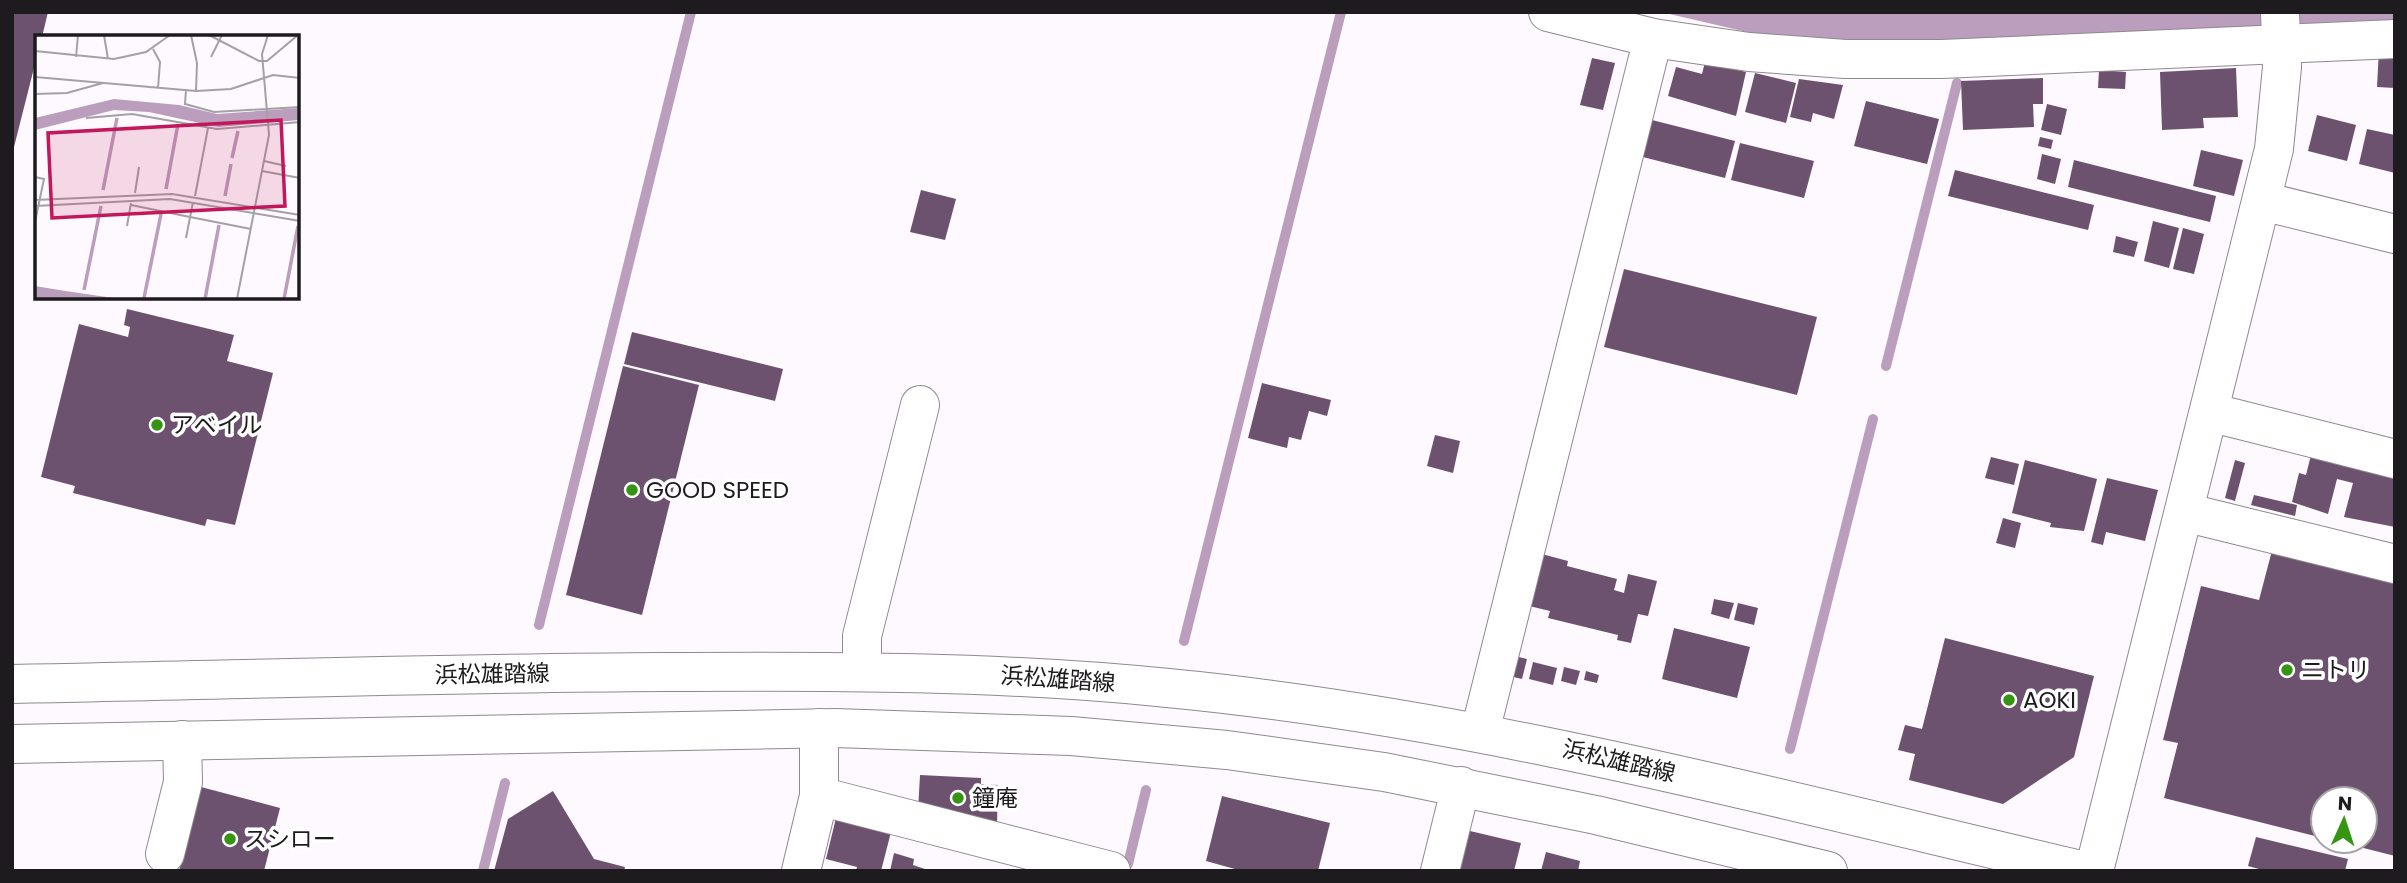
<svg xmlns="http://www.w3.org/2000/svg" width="2407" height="883" viewBox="0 0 2407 883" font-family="Poppins,'Noto Sans JP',sans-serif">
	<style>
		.water { fill: #bb9dbe }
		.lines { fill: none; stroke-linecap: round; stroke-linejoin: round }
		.stream { stroke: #bb9dbe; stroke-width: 10 }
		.building { fill: #6d5270 }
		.minor-casing { stroke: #8f8990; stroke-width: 40 }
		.major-casing { stroke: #8f8990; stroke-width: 40 }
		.minor { stroke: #fff; stroke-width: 38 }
		.major { stroke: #fff; stroke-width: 38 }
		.poi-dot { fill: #359412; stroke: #fff; stroke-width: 2.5 }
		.labels { text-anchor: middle; stroke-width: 7; stroke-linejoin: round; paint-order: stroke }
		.poi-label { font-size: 23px; fill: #1d1b1d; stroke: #fff; text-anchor: start }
		.street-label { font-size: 23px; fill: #1d1b1d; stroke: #fff }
		.inset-river { fill: none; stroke: #bb9dbe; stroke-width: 3.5 }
		.inset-road { fill: none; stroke: #a4a0a4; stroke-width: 2 }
		.view { fill: #c2185b; fill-opacity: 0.15; stroke: #c2185b; stroke-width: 3.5 }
		.inset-edge { fill: none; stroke: #1d1b1d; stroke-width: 3.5 }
	</style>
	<rect width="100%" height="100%" fill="#fef9fe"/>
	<polygon class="water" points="1661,12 2395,12 2395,20 1941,40 1846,40 1751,33"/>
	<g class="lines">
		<g class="stream">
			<polyline points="1886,366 1957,83"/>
			<polyline points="539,625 691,12"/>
			<polyline points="1184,641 1341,12"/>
			<polyline points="1790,749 1873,419"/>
			<polyline points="1128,864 1146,790"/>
			<polyline points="483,871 505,783"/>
		</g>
	</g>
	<g class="building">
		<polygon points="12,12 48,12 42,37 37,37 37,56 13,151"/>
		<polygon points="2379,49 2395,50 2395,88 2377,87"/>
		<polygon points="1592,58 1615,63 1603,110 1580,105"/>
		<polygon points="1705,62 1746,72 1736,116 1668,96 1676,67 1702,74"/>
		<polygon points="2236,68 2238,117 2203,118 2204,128 2162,130 2160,72"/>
		<polygon points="2099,70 2126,72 2125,89 2098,88"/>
		<polygon points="1755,73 1796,83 1786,123 1745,112"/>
		<polygon points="2043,78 2043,104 2033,104 2034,127 1963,130 1961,81"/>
		<polygon points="1799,79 1843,85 1834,119 1813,113 1811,122 1790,117"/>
		<polygon points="1866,101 1939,119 1927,164 1854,146"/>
		<polygon points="2047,104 2067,109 2061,135 2041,130"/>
		<polygon points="2317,115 2356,125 2347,161 2308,151"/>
		<polygon points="1648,119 1735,141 1725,178 1639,156"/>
		<polygon points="2367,129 2395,135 2395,173 2359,164"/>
		<polygon points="2040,137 2053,140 2051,149 2038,146"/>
		<polygon points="1740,143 1814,161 1804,198 1731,180"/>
		<polygon points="2201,150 2243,160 2234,196 2193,186"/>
		<polygon points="2042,154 2061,159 2055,184 2037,179"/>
		<polygon points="2074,160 2216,196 2210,222 2068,187"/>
		<polygon points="1955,170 2094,205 2088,230 1948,196"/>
		<polygon points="921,190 956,199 945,240 910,232"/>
		<polygon points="2153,221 2179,228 2169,268 2144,261"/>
		<polygon points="2183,228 2204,234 2194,274 2173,269"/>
		<polygon points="2116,236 2138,242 2134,257 2113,252"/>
		<polygon points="1624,269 1817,317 1797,395 1604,347"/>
		<polygon points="127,309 234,335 227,361 273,373 235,525 207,519 205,526 73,493 75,486 41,477 79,324 128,337 130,327 124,325"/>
		<polygon points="632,332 783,369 775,401 624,364"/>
		<polygon points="623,366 699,385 642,615 566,595"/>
		<polygon points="1262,383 1331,400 1327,416 1309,411 1301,440 1289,437 1287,448 1248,438"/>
		<polygon points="1435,435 1460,441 1453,473 1427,466"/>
		<polygon points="2312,451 2395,471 2395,527 2344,517 2353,483 2337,479 2328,514 2292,502 2299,473 2306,475"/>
		<polygon points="1991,457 2019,464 2014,485 1985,478"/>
		<polygon points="2025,460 2097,479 2084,531 2050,527 2051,523 2012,513"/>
		<polygon points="2235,460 2245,463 2235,501 2225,498"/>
		<polygon points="2107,478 2158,490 2145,541 2106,532 2103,545 2091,542"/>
		<polygon points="2254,495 2297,505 2295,516 2251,505"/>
		<polygon points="2003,518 2021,523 2015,548 1996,543"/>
		<polygon points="2274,543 2395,573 2395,856 2340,842 2365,841 2365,799 2323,799 2323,838 2164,798 2178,743 2163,740 2201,586 2259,600"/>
		<polygon points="1538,553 1568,561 1567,566 1617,579 1614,590 1624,593 1628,574 1657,581 1648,616 1638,614 1631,643 1617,640 1618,635 1548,618 1550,611 1525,605"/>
		<polygon points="1714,599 1734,603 1729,619 1711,614"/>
		<polygon points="1738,603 1758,608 1754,625 1734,620"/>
		<polygon points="1674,628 1750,647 1737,698 1662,679"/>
		<polygon points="1945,638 2094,676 2074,757 2003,804 1909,780 1915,754 1898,750 1905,725 1922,729"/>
		<polygon points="1510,655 1527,659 1522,679 1505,675"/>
		<polygon points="1533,662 1557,668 1553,685 1529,679"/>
		<polygon points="1564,667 1580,671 1576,685 1561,681"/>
		<polygon points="1586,671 1599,675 1597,683 1584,680"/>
		<polygon points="920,775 981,778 981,784 998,785 997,824 918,811"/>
		<polygon points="201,787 280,808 264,871 179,871"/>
		<polygon points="553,791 594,859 625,867 624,871 494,871 508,819"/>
		<polygon points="1222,796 1330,823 1318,871 1242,871 1206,861"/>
		<polygon points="836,818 891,832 881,871 856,871 857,867 826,859"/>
		<polygon points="1470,831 1521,843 1514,871 1460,871"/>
		<polygon points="2256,837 2348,859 2345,871 2266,871 2248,866"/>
		<polygon points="1546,852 1580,861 1578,871 1541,871"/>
		<polygon points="894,853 914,859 913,865 931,871 890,871"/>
	</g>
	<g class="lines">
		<defs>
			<g id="minor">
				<polyline points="1548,12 1653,38 1749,52 1845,59 1942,59 2395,39"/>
				<polyline points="2262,201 2395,234"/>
				<polyline points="2209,412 2395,459"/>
				<polyline points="2184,512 2395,564"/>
				<polyline points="862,671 862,636 920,405"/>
				<polyline points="1480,732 1653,38"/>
				<polyline points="819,796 1111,871"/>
				<polyline points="165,854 183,782 182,740"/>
				<polyline points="801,871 819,796 819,728"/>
				<polyline points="1440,871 1461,786"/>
				<polyline points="2094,871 2274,149 2282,67 2280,12"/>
			</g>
			<g id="major">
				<path d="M 12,684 C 230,680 447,673 664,672 C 833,671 1000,671 1168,688 C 1480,718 1781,800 2085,871"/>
				<polyline points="12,744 835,728 1071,736 1227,750 1384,772 1596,815 1828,871"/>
			</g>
		</defs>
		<use href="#minor" class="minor-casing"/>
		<use href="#major" class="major-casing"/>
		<use href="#minor" class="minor"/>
		<use href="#major" class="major"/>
	</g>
	<g class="poi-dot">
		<circle cx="157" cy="425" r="7"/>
		<circle cx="632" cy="490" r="7"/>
		<circle cx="2287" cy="670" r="7"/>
		<circle cx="2009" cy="700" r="7"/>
		<circle cx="958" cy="798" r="7"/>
		<circle cx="230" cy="839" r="7"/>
	</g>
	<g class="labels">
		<g class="poi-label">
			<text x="171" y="433">アベイル</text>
			<text x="646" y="498">GOOD SPEED</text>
			<text x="2301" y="678">ニトリ</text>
			<text x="2023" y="708">AOKI</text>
			<text x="972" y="806">鐘庵</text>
			<text x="244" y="847">スシロー</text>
		</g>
		<g class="street-label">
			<text transform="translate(492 674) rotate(-1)" y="8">浜松雄踏線</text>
			<text transform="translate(1058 679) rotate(4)" y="8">浜松雄踏線</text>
			<text transform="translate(1619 761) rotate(13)" y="8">浜松雄踏線</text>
		</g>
	</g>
	<g transform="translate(35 35)">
		<rect width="264" height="264" fill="#fef9fe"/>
		<path d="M 79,64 L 144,70 L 182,79 L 264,73 L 264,85 L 183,92 L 114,77 L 79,75 L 0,95 L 0,83 ZM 0,251 L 24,255 L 85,264 L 0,264 Z" fill="#bb9dbe"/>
		<path class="inset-river" d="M 197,123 L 203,96M 131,154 L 143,89M 68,155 L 82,83M 190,161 L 196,129M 49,255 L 66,171M 109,263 L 126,179M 170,264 L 184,190M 249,264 L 263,191"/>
		<path class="inset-road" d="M 69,0 L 73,24M 156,0 L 162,28 L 161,56M 174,0 L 224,26 L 232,26 L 263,0M 118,14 L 125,27 L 123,53M 0,16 L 79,24 L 111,17 L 135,0M 41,22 L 43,0M 176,22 L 187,0M 0,42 L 161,56 L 196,54 L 238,40 L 265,43M 151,55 L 150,69 L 179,77 L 265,72M 0,59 L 32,58 L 68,48M 51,83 L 97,79 L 182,94 L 265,87M 229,126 L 251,131M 227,136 L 265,143M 0,142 L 9,144 L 0,187M 100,158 L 104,132M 160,161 L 173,93M 0,165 L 137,159 L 265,180M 96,170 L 155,182M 0,171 L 135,164 L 265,186M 155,182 L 216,194M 92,191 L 96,168M 151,203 L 158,167M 202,264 L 234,100 L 227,19 L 233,0"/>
		<path class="view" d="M 246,85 L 250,171 L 17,183 L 13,98 Z"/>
		<rect width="264" height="264" class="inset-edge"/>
	</g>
	<rect width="2407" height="883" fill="none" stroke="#1d1b1d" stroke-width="28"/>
	<g transform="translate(2344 820) rotate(3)"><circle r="33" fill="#ffffff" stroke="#a5a4a5" stroke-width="2"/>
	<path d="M0-5L12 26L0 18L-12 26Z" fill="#359412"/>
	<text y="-10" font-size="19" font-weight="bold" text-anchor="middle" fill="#1d1b1d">N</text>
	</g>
</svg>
